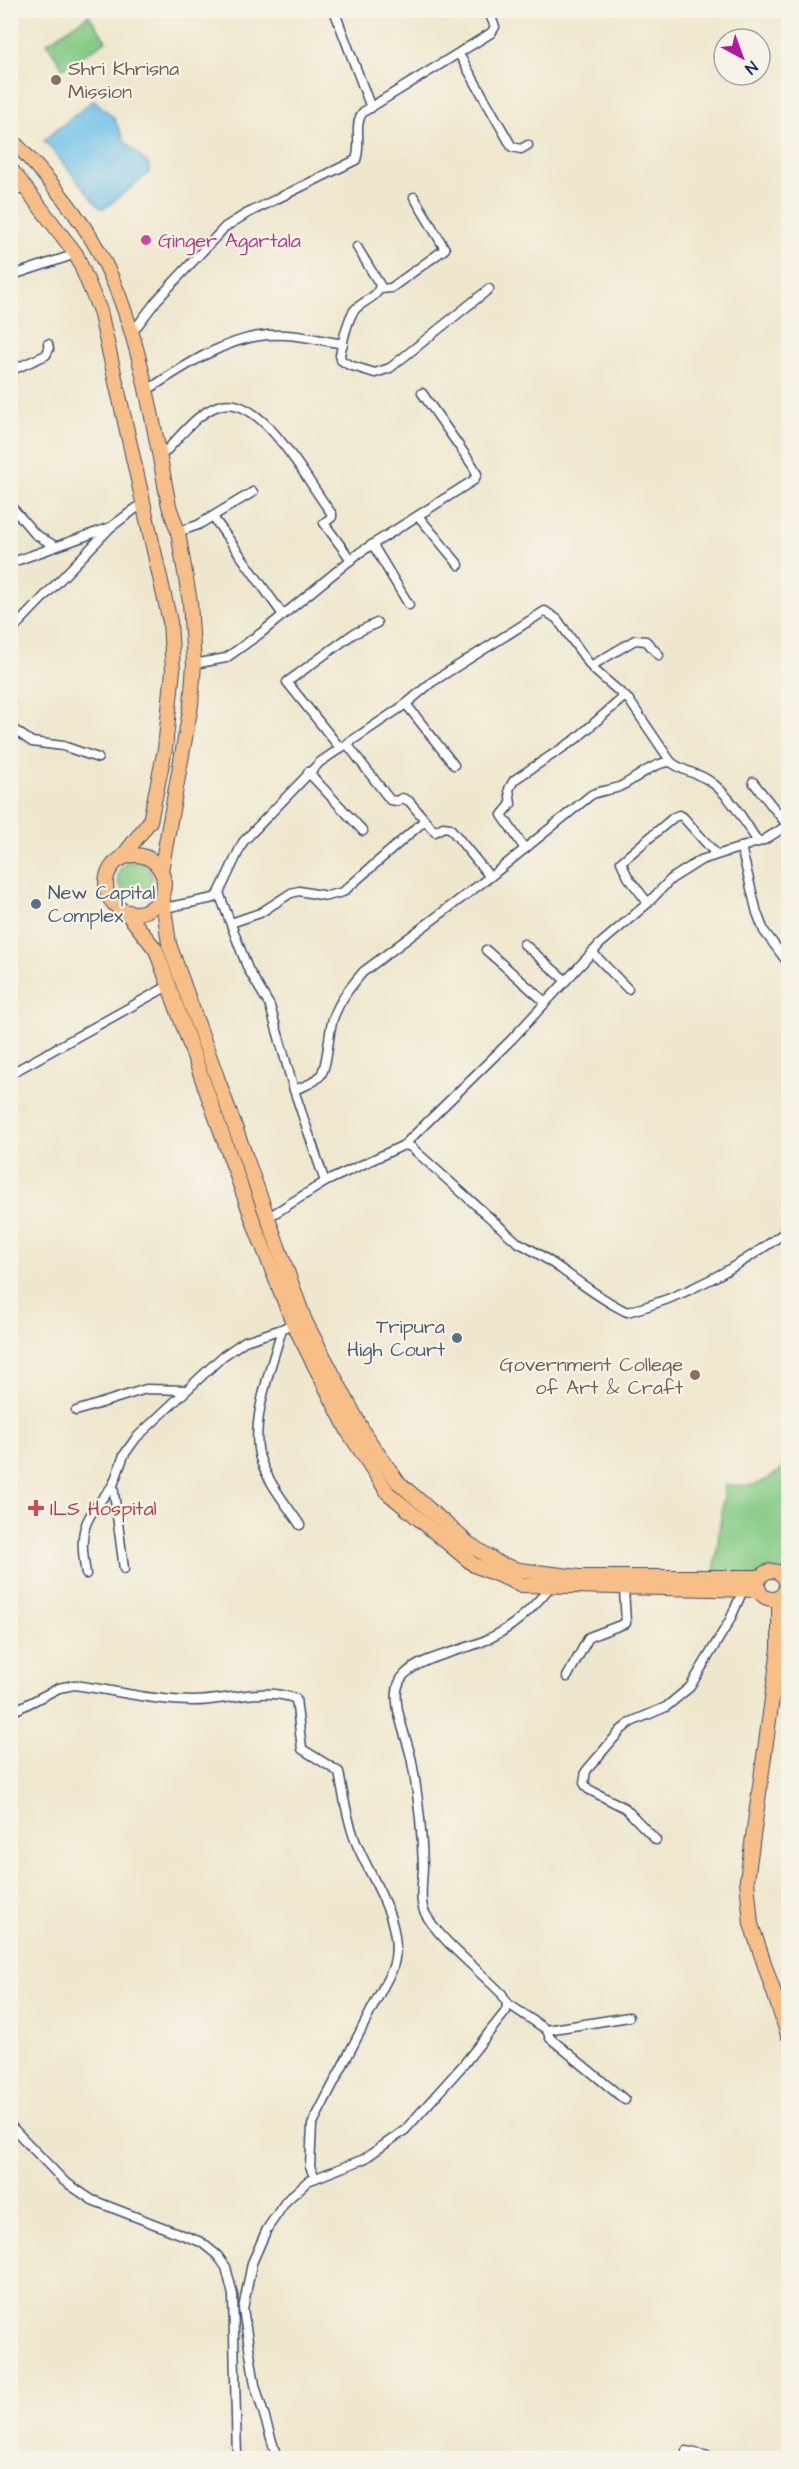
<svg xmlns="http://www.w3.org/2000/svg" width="799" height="2469" viewBox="0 0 799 2469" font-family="'Architects Daughter',sans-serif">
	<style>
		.green { fill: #85cb85; stroke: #507d72; stroke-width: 1.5 }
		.water { fill: #6cc0e8; stroke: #4478a3; stroke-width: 1.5 }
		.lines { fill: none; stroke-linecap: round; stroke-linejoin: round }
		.minor-casing { stroke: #3b4b6f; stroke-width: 11 }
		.tertiary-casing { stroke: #3b4b6f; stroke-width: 14 }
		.primary-casing { stroke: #3b4b6f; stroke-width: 16 }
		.minor { stroke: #fff; stroke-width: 8 }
		.tertiary { stroke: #fff; stroke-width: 10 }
		.primary { stroke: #f7be87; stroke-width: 14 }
		.education-dot { fill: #8d6e63; stroke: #f7f3e8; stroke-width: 2 }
		.hotel-dot { fill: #d1479c; stroke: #f7f3e8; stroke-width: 2 }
		.service-dot { fill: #5c6f8a; stroke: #f7f3e8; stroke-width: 2 }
		.health-dot { fill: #e0444e; stroke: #f7f3e8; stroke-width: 2 }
		.labels { text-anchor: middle; stroke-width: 4.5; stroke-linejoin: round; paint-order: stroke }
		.education-label { font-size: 20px; fill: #785e54; stroke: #f7f3e8; text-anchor: start }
		.hotel-label { font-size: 20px; fill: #b23c85; stroke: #f7f3e8; text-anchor: start }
		.service-label { font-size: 20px; fill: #4e5e75; stroke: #f7f3e8; text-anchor: start }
		.health-label { font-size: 20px; fill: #be3a42; stroke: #f7f3e8; text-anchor: start }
	</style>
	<rect width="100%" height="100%" fill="#f7f3e8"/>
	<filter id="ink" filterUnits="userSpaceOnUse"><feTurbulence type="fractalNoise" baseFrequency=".0167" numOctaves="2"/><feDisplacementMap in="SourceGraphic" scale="12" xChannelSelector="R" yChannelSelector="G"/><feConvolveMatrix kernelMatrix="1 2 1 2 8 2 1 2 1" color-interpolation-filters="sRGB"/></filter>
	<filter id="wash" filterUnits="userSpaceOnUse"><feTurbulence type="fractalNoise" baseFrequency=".008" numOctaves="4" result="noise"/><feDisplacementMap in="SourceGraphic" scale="24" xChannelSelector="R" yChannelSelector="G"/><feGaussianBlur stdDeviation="1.35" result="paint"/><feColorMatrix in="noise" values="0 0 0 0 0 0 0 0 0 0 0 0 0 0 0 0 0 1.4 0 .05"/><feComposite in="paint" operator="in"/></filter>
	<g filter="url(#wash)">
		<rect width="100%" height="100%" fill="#efe7cd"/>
		<g class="green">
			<polygon points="89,15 106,41 63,68 47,43"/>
			<circle cx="135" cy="878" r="17"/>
			<path d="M 788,1464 L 788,1575 C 763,1581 739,1579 714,1575 L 725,1485 C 755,1488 765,1484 788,1464 Z"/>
		</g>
		<polygon class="water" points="94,100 114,118 125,142 149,165 149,173 105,208 100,208 44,140"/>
	</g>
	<g filter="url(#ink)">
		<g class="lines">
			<defs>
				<g id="minor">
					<polyline points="334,10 371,108"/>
					<polyline points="459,54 512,147 521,149 528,145"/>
					<polyline points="10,193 26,187"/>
					<path d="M 357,247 L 380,285 C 378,299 360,301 353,312 C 346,324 343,341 340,355 L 341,360 L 349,365 L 375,373 L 390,368 L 489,289"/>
					<polyline points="10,276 76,254"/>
					<polyline points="380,289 391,288 445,249 414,197"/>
					<path d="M 131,334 L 157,300 L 225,227 L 246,214 L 356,160 C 362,142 353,125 363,112 L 491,33 L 495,27 L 488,10"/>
					<polyline points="10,371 46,355 49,349 48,344"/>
					<path d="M 146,391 C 181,368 225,338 268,335 C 293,333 319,340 343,344"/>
					<path d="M 160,457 C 177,441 195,414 218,406 C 261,390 309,485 332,514 L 332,517 L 324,523 L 351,560"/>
					<polyline points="10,505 35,534 55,546"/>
					<polyline points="213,517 283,615"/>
					<polyline points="419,517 459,565"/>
					<polyline points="178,532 198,525 253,492"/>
					<polyline points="373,545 409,605"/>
					<polyline points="10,563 111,527 143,503"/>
					<polyline points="10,632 110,528"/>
					<polyline points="194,664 226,658 261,633 359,553 474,480 477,474 473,466 422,393"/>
					<polyline points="591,666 635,640 646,641 659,655"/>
					<polyline points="10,702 11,727"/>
					<polyline points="406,704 454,765"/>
					<polyline points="10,727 32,742 63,746 98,758"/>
					<polyline points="347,744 390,800 397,801 402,798 409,801 435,832 443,827 450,828 490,877"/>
					<polyline points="340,748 287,682 353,634 377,623"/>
					<polyline points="308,772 363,831"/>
					<polyline points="753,782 788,826"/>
					<polyline points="741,847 757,913 764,931 788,963"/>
					<polyline points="525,849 502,815 511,804 509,789 514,780 576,739 625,696"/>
					<polyline points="219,893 248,969 270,1006 294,1090 325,1182"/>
					<polyline points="648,903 628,877 621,862 674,817 679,815 683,817 716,854"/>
					<polyline points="164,908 214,898 219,893 243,842 320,762 406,704 432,682 545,611 557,619 593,669 629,700 671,762"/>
					<polyline points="231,923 260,913 291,893 299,891 327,896 343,892 424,821"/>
					<polyline points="524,944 565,980"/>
					<polyline points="486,950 544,1001"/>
					<polyline points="592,952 628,989"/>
					<polyline points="10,1074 168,986"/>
					<path d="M 294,1090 C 302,1087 313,1084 319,1077 C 328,1070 328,1032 333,1019 C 339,1001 351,986 363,972 L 495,873 L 591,795 C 600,790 609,791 619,787 C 635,780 653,762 671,762 C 685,773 696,772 708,780 C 730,794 744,821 758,842"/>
					<polyline points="404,1145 511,1040 600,944 648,903 671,879 701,860 764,840 788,825"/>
					<path d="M 267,1218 L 325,1182 L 404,1145 L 411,1147 L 517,1242 C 557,1261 587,1293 627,1312 C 684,1298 742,1265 788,1230"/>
					<path d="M 282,1329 C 272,1365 248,1426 261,1461 C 269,1484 287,1505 300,1525"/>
					<polyline points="76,1411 146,1389 185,1390"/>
					<polyline points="124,1569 113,1485 124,1455 136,1438 223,1356 245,1341 282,1329 293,1323"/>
					<path d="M 86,1574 C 78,1527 84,1521 113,1485"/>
					<polyline points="567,1677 589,1637 626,1623 624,1589"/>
					<path d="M 10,1713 L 59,1688 L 74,1685 C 113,1690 154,1701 194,1701 C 226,1701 265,1686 296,1699 L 302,1749 L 339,1772 C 343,1794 347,1819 355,1840 C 370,1879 408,1926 392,1970 L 312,2125 L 310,2167 L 315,2178"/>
					<polyline points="656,1840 625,1808 588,1789 584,1783 586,1771 621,1730 631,1722 666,1707 690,1687 730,1620 743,1590"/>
					<polyline points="507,2003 547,2030 629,2017"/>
					<polyline points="547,2030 550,2038 625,2100"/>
					<polyline points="10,2125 64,2181 92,2200 201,2242 217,2255 226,2267 233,2295 237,2458"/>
					<polyline points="686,2451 717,2458"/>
					<path d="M 277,2458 L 255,2385 L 243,2309 L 252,2263 L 267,2229 L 286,2201 L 308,2181 L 364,2159 L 405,2130 L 464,2064 L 506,2011 L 507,2003 L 502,1994 C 481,1972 436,1937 424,1911 C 419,1898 423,1880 423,1866 C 422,1832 418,1795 412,1762 C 408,1737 385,1695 404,1675 C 422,1656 465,1651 488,1639 C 514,1627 532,1609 550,1587"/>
				</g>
				<polyline id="tertiary" points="786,1581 788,1580"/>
				<g id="primary">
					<path d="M 10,138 C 42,171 76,210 98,250 C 139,324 153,423 169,506 L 178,532 L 190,602 L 194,664 L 191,705 L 161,871"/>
					<polyline points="10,168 76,254 100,311 170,622 173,670 165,749 150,821 120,860"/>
					<circle cx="135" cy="884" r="29"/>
					<polyline points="162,893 169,944 305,1321 365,1435 398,1482 469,1544 500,1564 519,1570 579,1577 760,1577"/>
					<polyline points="126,912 156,950 256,1229 293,1323 349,1433 388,1493 474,1565 522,1585 759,1590"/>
					<circle cx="772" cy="1585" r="14"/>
					<polyline points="779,1598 779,1648 747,1880 751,1924 788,2035"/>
				</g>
			</defs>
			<use href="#minor" class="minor-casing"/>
			<use href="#tertiary" class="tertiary-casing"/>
			<use href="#primary" class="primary-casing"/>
			<use href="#minor" class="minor"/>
			<use href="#tertiary" class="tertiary"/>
			<use href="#primary" class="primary"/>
		</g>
	</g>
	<g class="education-dot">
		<circle cx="56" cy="80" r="6"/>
		<circle cx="695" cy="1375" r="6"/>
	</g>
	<circle class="hotel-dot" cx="146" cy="240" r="6"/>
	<g class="service-dot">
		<circle cx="36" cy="904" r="6"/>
		<circle cx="457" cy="1338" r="6"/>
	</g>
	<path class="health-dot" d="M33 1499h6v6h6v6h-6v6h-6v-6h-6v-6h6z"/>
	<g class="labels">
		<g class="education-label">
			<text x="68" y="75">Shri Khrisna<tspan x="68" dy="23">Mission</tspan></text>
			<text x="683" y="1371" text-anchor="end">Government College<tspan x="683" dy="23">of Art &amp; Craft</tspan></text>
		</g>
		<g class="hotel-label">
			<text x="158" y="247">Ginger Agartala</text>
		</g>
		<g class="service-label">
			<text x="48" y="899">New Capital<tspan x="48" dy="23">Complex</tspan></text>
			<text x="445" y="1333" text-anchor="end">Tripura<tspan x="445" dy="23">High Court</tspan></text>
		</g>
		<g class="health-label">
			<text x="50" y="1515">ILS Hospital</text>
		</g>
	</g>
	<rect width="799" height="2469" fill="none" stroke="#f7f3e8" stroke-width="36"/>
	<g transform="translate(742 57) rotate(139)"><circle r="28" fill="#f7f3e8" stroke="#9fa5b1" stroke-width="1.5"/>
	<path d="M0-4.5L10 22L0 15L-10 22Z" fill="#b5179e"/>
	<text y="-9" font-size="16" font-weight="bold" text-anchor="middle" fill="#1b2f5e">N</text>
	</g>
</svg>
